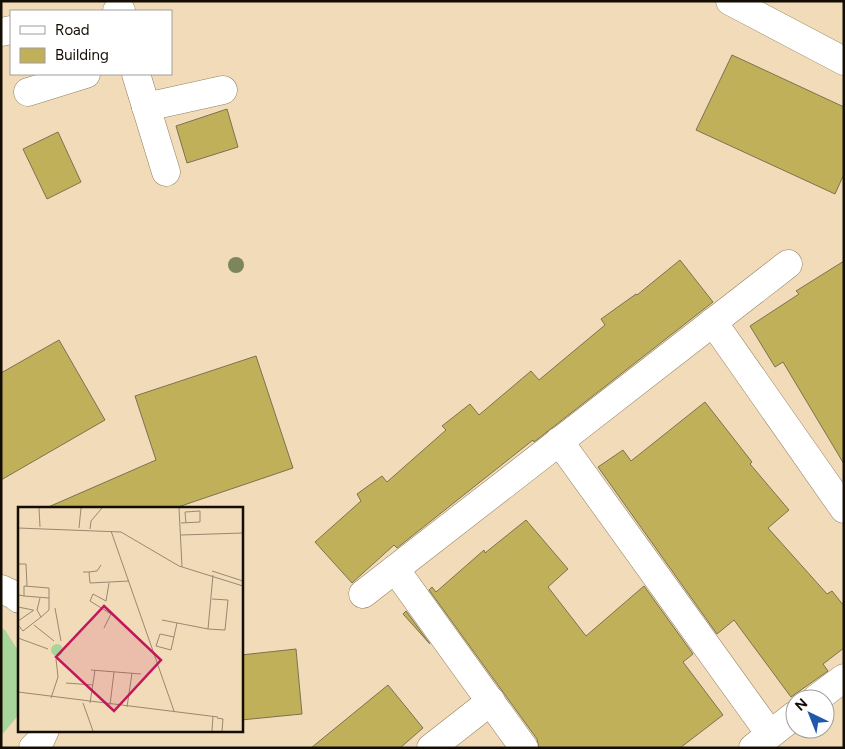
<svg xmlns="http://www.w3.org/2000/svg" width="845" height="749" viewBox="0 0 845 749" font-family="Figtree,sans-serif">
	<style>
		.green { fill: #a8d59a }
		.building { fill: #c1b05a; stroke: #7a7350 }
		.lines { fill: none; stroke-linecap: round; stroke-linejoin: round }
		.street-casing { stroke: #948060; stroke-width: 29 }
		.secondary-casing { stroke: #948060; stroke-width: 29 }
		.street { stroke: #fff; stroke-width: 28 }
		.secondary { stroke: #fff; stroke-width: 28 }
		.tree { fill: #7c855b }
		.inset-road { fill: none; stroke: #998970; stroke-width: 1 }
		.view { fill: #c2185b; fill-opacity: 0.15; stroke: #c2185b; stroke-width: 2.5 }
		.inset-edge { fill: none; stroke: #140d03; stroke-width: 2.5 }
	</style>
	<rect width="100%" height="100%" fill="#f1dbb8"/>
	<polygon class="green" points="1,628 5,630 19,652 19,712 16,718 1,736"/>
	<g class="building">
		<polygon points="732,55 844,107 844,174 835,194 696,130"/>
		<polygon points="227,109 238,147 187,163 176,126"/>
		<polygon points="58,132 81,182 47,199 23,149"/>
		<polygon points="680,260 713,302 534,442 533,440 397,548 394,545 352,583 315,542 361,501 357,494 382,476 387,482 446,430 442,426 470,404 479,415 531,371 539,380 605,325 601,319 636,294 637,295"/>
		<polygon points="844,261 844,464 783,362 775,367 750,326 799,294 796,291"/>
		<polygon points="59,340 105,420 1,480 1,373"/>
		<polygon points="256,356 293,468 175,508 46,508 156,460 135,396"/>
		<polygon points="705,402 752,462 750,464 789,510 768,528 827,594 832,591 844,606 844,648 823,664 828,671 791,697 734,620 717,634 598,467 623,450 631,461"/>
		<polygon points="526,520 568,569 548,587 586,636 644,586 693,654 683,662 723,715 680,748 539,748 537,739 429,590 432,587 436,592 484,550 485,553"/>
		<polygon points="406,611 430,644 403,614"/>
		<polygon points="296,649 302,714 241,720 241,655"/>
		<polygon points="388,685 423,728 400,748 311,748"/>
	</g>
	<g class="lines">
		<defs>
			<g id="street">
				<polyline points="117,11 121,11"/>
				<polyline points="1,32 11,30"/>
				<polyline points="136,74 166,172"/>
				<polyline points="28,92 86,74"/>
				<polyline points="146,107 223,90"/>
				<polyline points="713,322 844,509"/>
				<polyline points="559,441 770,734"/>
				<polyline points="395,569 524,748"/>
				<polyline points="1,589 14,595 19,599"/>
				<polyline points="363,594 788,264"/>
				<polyline points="816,699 844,678"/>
				<polyline points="33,748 40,741 45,730"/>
				<polyline points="431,748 491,701"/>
				<polyline points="753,748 795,715"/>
			</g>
			<polyline id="secondary" points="730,1 844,61"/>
		</defs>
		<use href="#street" class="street-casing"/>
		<use href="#secondary" class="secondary-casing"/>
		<use href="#street" class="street"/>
		<use href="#secondary" class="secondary"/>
	</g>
	<circle class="tree" cx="236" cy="265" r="8"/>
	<g transform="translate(18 507)">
		<rect width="225" height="225" fill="#f1dbb8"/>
		<path d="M33 143a6 6 0 1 1 12 0a6 6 0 1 1-12 0Z" fill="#a8d59a"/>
		<path class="inset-road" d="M 21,1 L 22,20M 161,1 L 164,60M 163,16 L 182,15 L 182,4 L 167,5 L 168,16M 0,21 L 103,25 L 161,59 L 225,79M 61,21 L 63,1M 72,22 L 73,14 L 84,1M 93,24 L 156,204M 163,28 L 225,26M 0,57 L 8,57 L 9,79M 194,64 L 225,74M 65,65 L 71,65 L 72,76 L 111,74M 71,65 L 79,64 L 83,58M 6,89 L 31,91M 0,92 L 1,88 L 6,89 L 6,79 L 31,81 L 31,103 L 23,110 L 19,103 L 22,91M 0,100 L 15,103M 37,101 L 43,134M 144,113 L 190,122 L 195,68M 0,114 L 16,103M 0,118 L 5,124 L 23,110M 16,118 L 36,134M 86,121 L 93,107 L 72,94 L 75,87 L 88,94 L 91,76M 190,122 L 207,123 L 210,93 L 194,92M 156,130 L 142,127 L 138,139 L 153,143 L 159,116M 0,131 L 30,142M 73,163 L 123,167M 48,176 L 75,178M 0,185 L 200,210M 33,191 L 40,170 L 38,152M 65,196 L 75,224M 72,196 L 77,163M 92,198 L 96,165M 109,200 L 114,166M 199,211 L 205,212 L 204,224M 194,224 L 195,209"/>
		<path class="view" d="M 86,99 L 143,153 L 96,204 L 38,150 Z"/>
		<rect width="225" height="225" class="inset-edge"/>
	</g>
	<rect width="845" height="749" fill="none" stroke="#140d03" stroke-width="5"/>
	<rect x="10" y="10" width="162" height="65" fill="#ffffff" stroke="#a19e9a"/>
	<rect x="20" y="26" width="25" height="8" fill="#ffffff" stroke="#a19e9a"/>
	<text x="55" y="35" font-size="15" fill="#140d03">Road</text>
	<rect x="20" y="48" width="25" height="15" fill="#c1b05a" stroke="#a19e9a"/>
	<text x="55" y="60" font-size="15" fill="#140d03">Building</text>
	<g transform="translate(810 714) rotate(317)"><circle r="24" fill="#ffffff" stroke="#a19e9a"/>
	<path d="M0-4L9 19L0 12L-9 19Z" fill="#2059ab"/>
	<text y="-8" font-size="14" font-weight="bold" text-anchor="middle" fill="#140d03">N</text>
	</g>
</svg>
